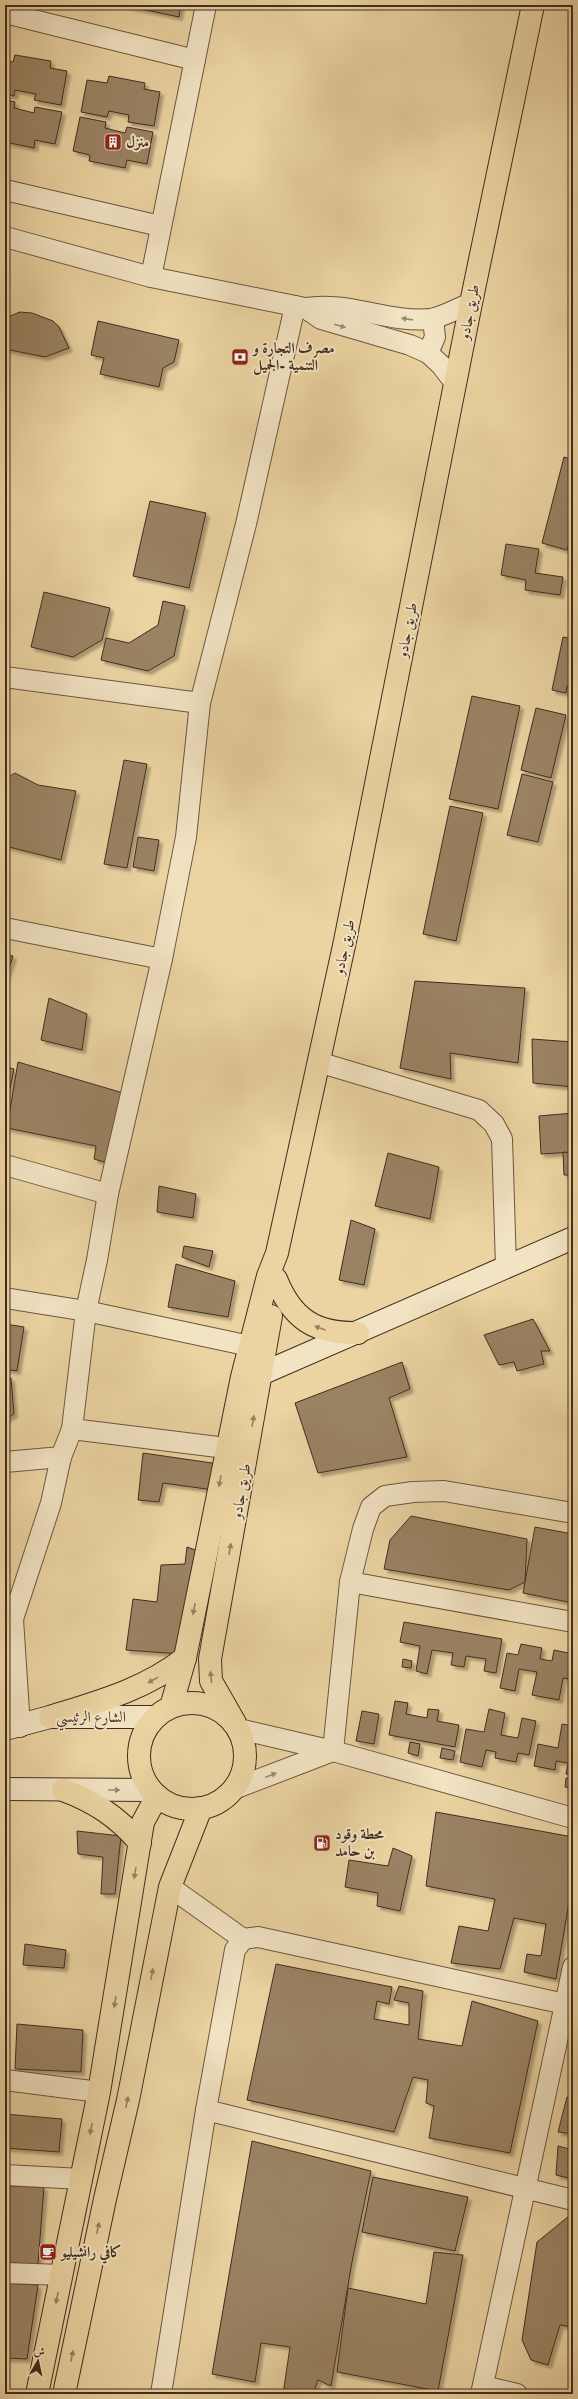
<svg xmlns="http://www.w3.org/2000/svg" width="578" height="2399" viewBox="0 0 578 2399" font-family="'IM FELL DW Pica',Amiri,serif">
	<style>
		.building { fill: #9a8363; stroke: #422c1f; filter: url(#shadow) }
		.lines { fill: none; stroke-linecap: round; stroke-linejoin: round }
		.street-casing { stroke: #6c5640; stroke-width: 22 }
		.secondary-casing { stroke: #422c1f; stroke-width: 24 }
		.highway-casing { stroke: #422c1f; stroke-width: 24 }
		.street { stroke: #f2e3c3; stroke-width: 20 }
		.secondary { stroke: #f2e3c3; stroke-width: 22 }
		.highway { stroke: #ebd4a2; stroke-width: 22 }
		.oneway { fill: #9a8871 }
		.oneway2 { fill: #968060 }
		.labels { text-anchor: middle; stroke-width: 4; stroke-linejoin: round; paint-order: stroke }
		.poi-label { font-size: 15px; font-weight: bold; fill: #422c1f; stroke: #f2e3c3; text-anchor: start }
		.street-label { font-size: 15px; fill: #422c1f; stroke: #f2e3c3 }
	</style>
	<defs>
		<filter id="shadow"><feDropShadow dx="3.5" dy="3.5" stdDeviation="1" flood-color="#0004"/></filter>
	</defs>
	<rect width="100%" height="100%" fill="#ebd4a2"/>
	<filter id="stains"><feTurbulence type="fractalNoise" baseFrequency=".005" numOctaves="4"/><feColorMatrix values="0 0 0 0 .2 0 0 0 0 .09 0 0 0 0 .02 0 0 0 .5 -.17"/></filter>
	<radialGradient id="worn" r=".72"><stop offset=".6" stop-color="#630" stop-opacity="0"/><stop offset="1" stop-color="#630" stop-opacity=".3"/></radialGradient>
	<g class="building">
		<polygon points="122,5 181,5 179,17"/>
		<polygon points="15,55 51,61 50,68 67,71 61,105 34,100 36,94 15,90 14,96 5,94 5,61 13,62"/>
		<polygon points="109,76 145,83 144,89 160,92 154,126 128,122 129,115 109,111 107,117 81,112 87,80 107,83"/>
		<polygon points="5,100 15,102 14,108 34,113 35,107 62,112 55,144 35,140 34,148 5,142"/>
		<polygon points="80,117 106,122 105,128 125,133 127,127 153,132 147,164 127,160 125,168 89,161 90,155 73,151"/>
		<polygon points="20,312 32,313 53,321 59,327 69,348 45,357 5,349 5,318"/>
		<polygon points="98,321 179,340 174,362 163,368 159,387 100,374 104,358 91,355"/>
		<polygon points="564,457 573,460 573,528 567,550 542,543"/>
		<polygon points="150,501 206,513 189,588 133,576"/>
		<polygon points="506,544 539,549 535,573 563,577 560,595 525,590 526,580 501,575"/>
		<polygon points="44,592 110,608 102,640 73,657 31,647"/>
		<polygon points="163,601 185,606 174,656 148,671 101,660 106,638 129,643 158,625"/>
		<polygon points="563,637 573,639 573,689 567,686 566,693 552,690"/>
		<polygon points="472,696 520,706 498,809 449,799"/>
		<polygon points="536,708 566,715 551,778 521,770"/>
		<polygon points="124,760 147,764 127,868 104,864"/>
		<polygon points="15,773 38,785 76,791 61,860 5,846 5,779"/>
		<polygon points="522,774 553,782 538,842 507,835"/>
		<polygon points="450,806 483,813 456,941 423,934"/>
		<polygon points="138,837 159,840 154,871 133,867"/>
		<polygon points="5,954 13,956 5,980"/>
		<polygon points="415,981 525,988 518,1063 450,1053 451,1079 400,1068"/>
		<polygon points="49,998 87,1014 82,1050 41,1040"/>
		<polygon points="532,1039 573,1042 573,1087 533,1083"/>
		<polygon points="18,1062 130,1095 111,1164 94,1159 96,1146 7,1128"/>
		<polygon points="5,1067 14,1069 5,1113"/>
		<polygon points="573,1113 573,1152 541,1154 539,1116"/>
		<polygon points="563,1152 573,1153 573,1175 564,1175"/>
		<polygon points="388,1153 439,1167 430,1219 375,1206"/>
		<polygon points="159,1186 196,1194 193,1218 157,1212"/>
		<polygon points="351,1220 375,1229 364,1285 339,1280"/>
		<polygon points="184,1246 213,1251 209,1267 182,1257"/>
		<polygon points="176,1264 235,1281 228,1317 168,1307"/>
		<polygon points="533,1319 550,1351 541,1351 544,1364 517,1371 514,1362 499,1365 484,1335"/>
		<polygon points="5,1324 24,1327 17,1371 5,1369"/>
		<polygon points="402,1362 410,1389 389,1398 407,1457 318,1473 295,1403"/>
		<polygon points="5,1378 11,1378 14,1414 5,1420"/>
		<polygon points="143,1453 219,1464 214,1490 163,1483 159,1502 138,1500"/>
		<polygon points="411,1516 527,1539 525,1582 509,1590 384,1569 390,1540"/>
		<polygon points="535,1527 573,1534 573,1603 523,1593"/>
		<polygon points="187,1547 201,1552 181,1654 126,1650 133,1599 157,1602 161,1565 185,1564"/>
		<polygon points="404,1622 502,1639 496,1673 484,1671 486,1659 466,1656 464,1667 451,1665 453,1653 432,1650 427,1674 416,1671 420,1646 400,1642"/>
		<polygon points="521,1644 542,1648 540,1659 552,1661 554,1650 573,1654 570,1679 563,1678 559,1700 532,1695 537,1672 519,1669 515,1691 500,1688 507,1653 518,1655"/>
		<polygon points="403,1659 412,1661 411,1668 402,1667"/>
		<polygon points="395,1701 408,1703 406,1714 427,1718 428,1709 439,1710 437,1721 459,1725 455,1747 389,1735"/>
		<polygon points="489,1709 505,1713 501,1735 518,1738 522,1718 536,1721 529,1755 518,1753 516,1762 495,1758 496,1752 486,1750 482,1767 460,1762 466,1729 484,1732"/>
		<polygon points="362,1711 379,1714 374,1744 356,1741"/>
		<polygon points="562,1724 573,1726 573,1775 566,1774 568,1763 556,1761 555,1770 534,1766 538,1744 558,1748"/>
		<polygon points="410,1742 420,1744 418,1756 408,1753"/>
		<polygon points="442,1748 455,1751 453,1760 440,1758"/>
		<polygon points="566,1778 573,1779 573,1788 565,1787"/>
		<polygon points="436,1812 573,1837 573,1879 556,1979 524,1972 527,1954 541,1956 546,1924 514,1918 500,1969 451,1963 459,1926 488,1931 495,1899 426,1886"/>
		<polygon points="77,1831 121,1836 115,1894 101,1894 103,1857 78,1854"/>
		<polygon points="393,1848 412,1856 400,1911 377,1906 378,1893 345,1887 349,1860 388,1866"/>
		<polygon points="25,1944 66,1950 64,1968 23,1965"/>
		<polygon points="276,1964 392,1987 389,2004 377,2001 374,2019 409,2025 409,2003 394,2000 399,1986 423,1991 418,2039 462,2046 472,2001 538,2021 510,2153 429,2138 434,2106 426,2103 428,2080 413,2077 394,2132 247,2100"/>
		<polygon points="17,2024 83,2030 81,2072 15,2069"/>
		<polygon points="567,2097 573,2099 573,2134 558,2132"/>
		<polygon points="5,2114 62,2119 59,2152 5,2148"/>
		<polygon points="252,2141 371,2171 352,2262 331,2386 318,2380 313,2394 283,2394 290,2347 261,2343 255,2382 212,2374"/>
		<polygon points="558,2146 573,2150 573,2179 556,2175"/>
		<polygon points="373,2177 468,2197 455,2251 362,2232"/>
		<polygon points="5,2186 44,2187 38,2264 5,2263"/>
		<polygon points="569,2216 573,2218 573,2327 560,2325 548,2365 531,2360 522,2340 537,2242"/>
		<polygon points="434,2252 463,2255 438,2391 337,2372 348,2288 426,2304"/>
		<polygon points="5,2283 38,2285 27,2359 5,2358"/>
	</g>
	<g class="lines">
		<defs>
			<g id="street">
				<polyline points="5,13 195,60"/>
				<polyline points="5,190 160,226"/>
				<path d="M 5,237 L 151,277 L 305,308 C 348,301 388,323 430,319 C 443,317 458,308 471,303"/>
				<polyline points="151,277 206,5"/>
				<polyline points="305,308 321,319 410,345 428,353 441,365 455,383"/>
				<polyline points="428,353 435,337 433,319"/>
				<polyline points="5,677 200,703"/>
				<polyline points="5,928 162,959"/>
				<polyline points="318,1062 479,1110 494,1124 502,1139 506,1266"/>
				<polyline points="5,1165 108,1194"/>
				<polyline points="5,1298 86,1311 250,1346"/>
				<polyline points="72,1429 226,1448"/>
				<polyline points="5,1462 61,1457 72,1429 86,1311 97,1260 108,1194 162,959 186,837 200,703 246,524 295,306"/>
				<polyline points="350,1582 573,1622"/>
				<polyline points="5,1619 13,1619 51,1503 61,1457"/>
				<polyline points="13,1619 20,1727"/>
				<polyline points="239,1729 333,1751 573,1818"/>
				<polyline points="333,1751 350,1582 363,1529 371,1507 385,1496 413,1492 444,1491 573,1513"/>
				<polyline points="234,1789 333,1751"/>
				<polyline points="170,1887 243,1939 258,1937 565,2004"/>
				<polyline points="5,2080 99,2092"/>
				<polyline points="206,2110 573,2200"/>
				<polyline points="5,2175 82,2179"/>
				<polyline points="5,2273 62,2275"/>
				<polyline points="483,2386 517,2394"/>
				<polyline points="161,2394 206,2110 235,1950 243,1939"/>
				<polyline points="481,2394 573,1967"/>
			</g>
			<g id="secondary">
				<polyline points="243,1376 261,1374 573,1238"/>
				<polyline points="5,1729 50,1717 155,1717"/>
				<polyline points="5,1789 151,1790"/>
			</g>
			<g id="highway">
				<path d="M 276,1279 C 292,1319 315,1334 358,1333"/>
				<circle cx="192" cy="1756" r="53"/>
				<polyline points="171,1707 185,1658 242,1377 268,1276 277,1253 345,941 471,303 533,5"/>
				<path d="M 50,1717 C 98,1702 144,1690 185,1658"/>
				<polyline points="235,1723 211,1681 210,1659 271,1316"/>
				<path d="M 63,1790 C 95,1802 118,1817 140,1843"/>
				<polyline points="37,2394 99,2092 143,1822 157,1796"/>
				<polyline points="64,2394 105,2199 128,2100 170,1887 201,1808"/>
			</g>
		</defs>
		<use href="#street" class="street-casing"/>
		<use href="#secondary" class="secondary-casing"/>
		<use href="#highway" class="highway-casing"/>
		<use href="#street" class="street"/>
		<use href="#secondary" class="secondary"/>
		<use href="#highway" class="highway"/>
	</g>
	<defs><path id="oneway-solid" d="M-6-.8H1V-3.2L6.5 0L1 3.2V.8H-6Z"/></defs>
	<g class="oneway">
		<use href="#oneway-solid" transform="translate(407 319) rotate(-172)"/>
		<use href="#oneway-solid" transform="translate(340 326) rotate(16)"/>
		<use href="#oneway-solid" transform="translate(271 1775) rotate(-21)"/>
		<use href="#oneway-solid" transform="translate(114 1790)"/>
	</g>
	<g class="oneway2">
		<use href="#oneway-solid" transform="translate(320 1328) rotate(-160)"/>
		<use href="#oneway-solid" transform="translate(253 1421) rotate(-80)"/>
		<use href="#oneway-solid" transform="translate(220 1481) rotate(101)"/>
		<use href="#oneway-solid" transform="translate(230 1549) rotate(-80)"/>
		<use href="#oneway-solid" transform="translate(194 1609) rotate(101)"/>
		<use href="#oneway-solid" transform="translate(211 1677) rotate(-96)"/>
		<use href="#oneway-solid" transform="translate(153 1680) rotate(151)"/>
		<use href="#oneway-solid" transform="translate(135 1873) rotate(99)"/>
		<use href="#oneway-solid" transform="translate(152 1974) rotate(-79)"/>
		<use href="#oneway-solid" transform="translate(115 2002) rotate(99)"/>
		<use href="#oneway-solid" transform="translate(127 2102) rotate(-78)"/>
		<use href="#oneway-solid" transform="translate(91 2129) rotate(101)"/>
		<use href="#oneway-solid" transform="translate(98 2228) rotate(-78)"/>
		<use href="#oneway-solid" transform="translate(57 2298) rotate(102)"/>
		<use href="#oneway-solid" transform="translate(72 2356) rotate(-78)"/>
	</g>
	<defs>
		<symbol id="building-square" viewBox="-11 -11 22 22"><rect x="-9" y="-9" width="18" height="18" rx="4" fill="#8f2418" stroke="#f2e3c3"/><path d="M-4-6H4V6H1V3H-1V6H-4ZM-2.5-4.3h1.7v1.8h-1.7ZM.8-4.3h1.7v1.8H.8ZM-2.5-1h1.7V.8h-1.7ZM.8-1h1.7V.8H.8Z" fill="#fff"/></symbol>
		<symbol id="bank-square" viewBox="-11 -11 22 22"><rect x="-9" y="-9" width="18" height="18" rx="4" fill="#8f2418" stroke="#f2e3c3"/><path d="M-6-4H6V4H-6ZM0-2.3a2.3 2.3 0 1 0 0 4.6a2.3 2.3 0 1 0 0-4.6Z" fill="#fff"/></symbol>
		<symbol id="fuel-square" viewBox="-11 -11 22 22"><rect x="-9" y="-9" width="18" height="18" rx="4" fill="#8f2418" stroke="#f2e3c3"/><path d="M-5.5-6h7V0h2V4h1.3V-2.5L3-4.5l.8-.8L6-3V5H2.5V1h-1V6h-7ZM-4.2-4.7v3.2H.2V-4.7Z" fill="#fff"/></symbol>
		<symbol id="cafe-square" viewBox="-11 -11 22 22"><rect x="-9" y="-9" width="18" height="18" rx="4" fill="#8f2418" stroke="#f2e3c3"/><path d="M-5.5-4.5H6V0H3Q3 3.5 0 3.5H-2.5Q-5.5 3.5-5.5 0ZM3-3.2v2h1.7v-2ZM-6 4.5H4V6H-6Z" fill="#fff"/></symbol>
	</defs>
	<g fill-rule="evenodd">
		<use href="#building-square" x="103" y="132" width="20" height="20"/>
		<use href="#bank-square" x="230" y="347" width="20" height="20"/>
		<use href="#fuel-square" x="312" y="1833" width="20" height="20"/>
		<use href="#cafe-square" x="38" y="2242" width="20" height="20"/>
	</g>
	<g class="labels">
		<g class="poi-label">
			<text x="126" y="147">منزل</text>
			<text x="253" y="353">مصرف التجارة و<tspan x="253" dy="17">التنمية -الجميل</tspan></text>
			<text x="335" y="1839">محطة وقود<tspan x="335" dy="17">بن حامد</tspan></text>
			<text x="61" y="2257">كافي رانشيليو</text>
		</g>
		<g class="street-label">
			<text transform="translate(469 312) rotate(-79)" y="5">طريق جادو</text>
			<text transform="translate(407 630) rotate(-79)" y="5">طريق جادو</text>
			<text transform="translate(344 947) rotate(-78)" y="5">طريق جادو</text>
			<text transform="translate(241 1491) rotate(-80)" y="5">طريق جادو</text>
			<text x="91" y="1722">الشارع الرئيسي</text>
		</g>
	</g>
	<rect width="578" height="2399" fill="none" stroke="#ebd4a2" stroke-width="20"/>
	<rect x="6" y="6" width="566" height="2387" fill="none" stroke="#422c1f" stroke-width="2"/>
	<rect x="10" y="10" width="558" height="2379" fill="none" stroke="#422c1f"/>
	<g transform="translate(38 2361) rotate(9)" stroke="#f2e3c3" stroke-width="3" paint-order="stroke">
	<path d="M0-3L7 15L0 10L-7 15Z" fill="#422c1f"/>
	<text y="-6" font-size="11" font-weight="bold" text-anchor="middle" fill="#422c1f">ش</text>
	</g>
	<rect width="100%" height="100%" filter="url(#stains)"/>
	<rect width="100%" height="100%" fill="url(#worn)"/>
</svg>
